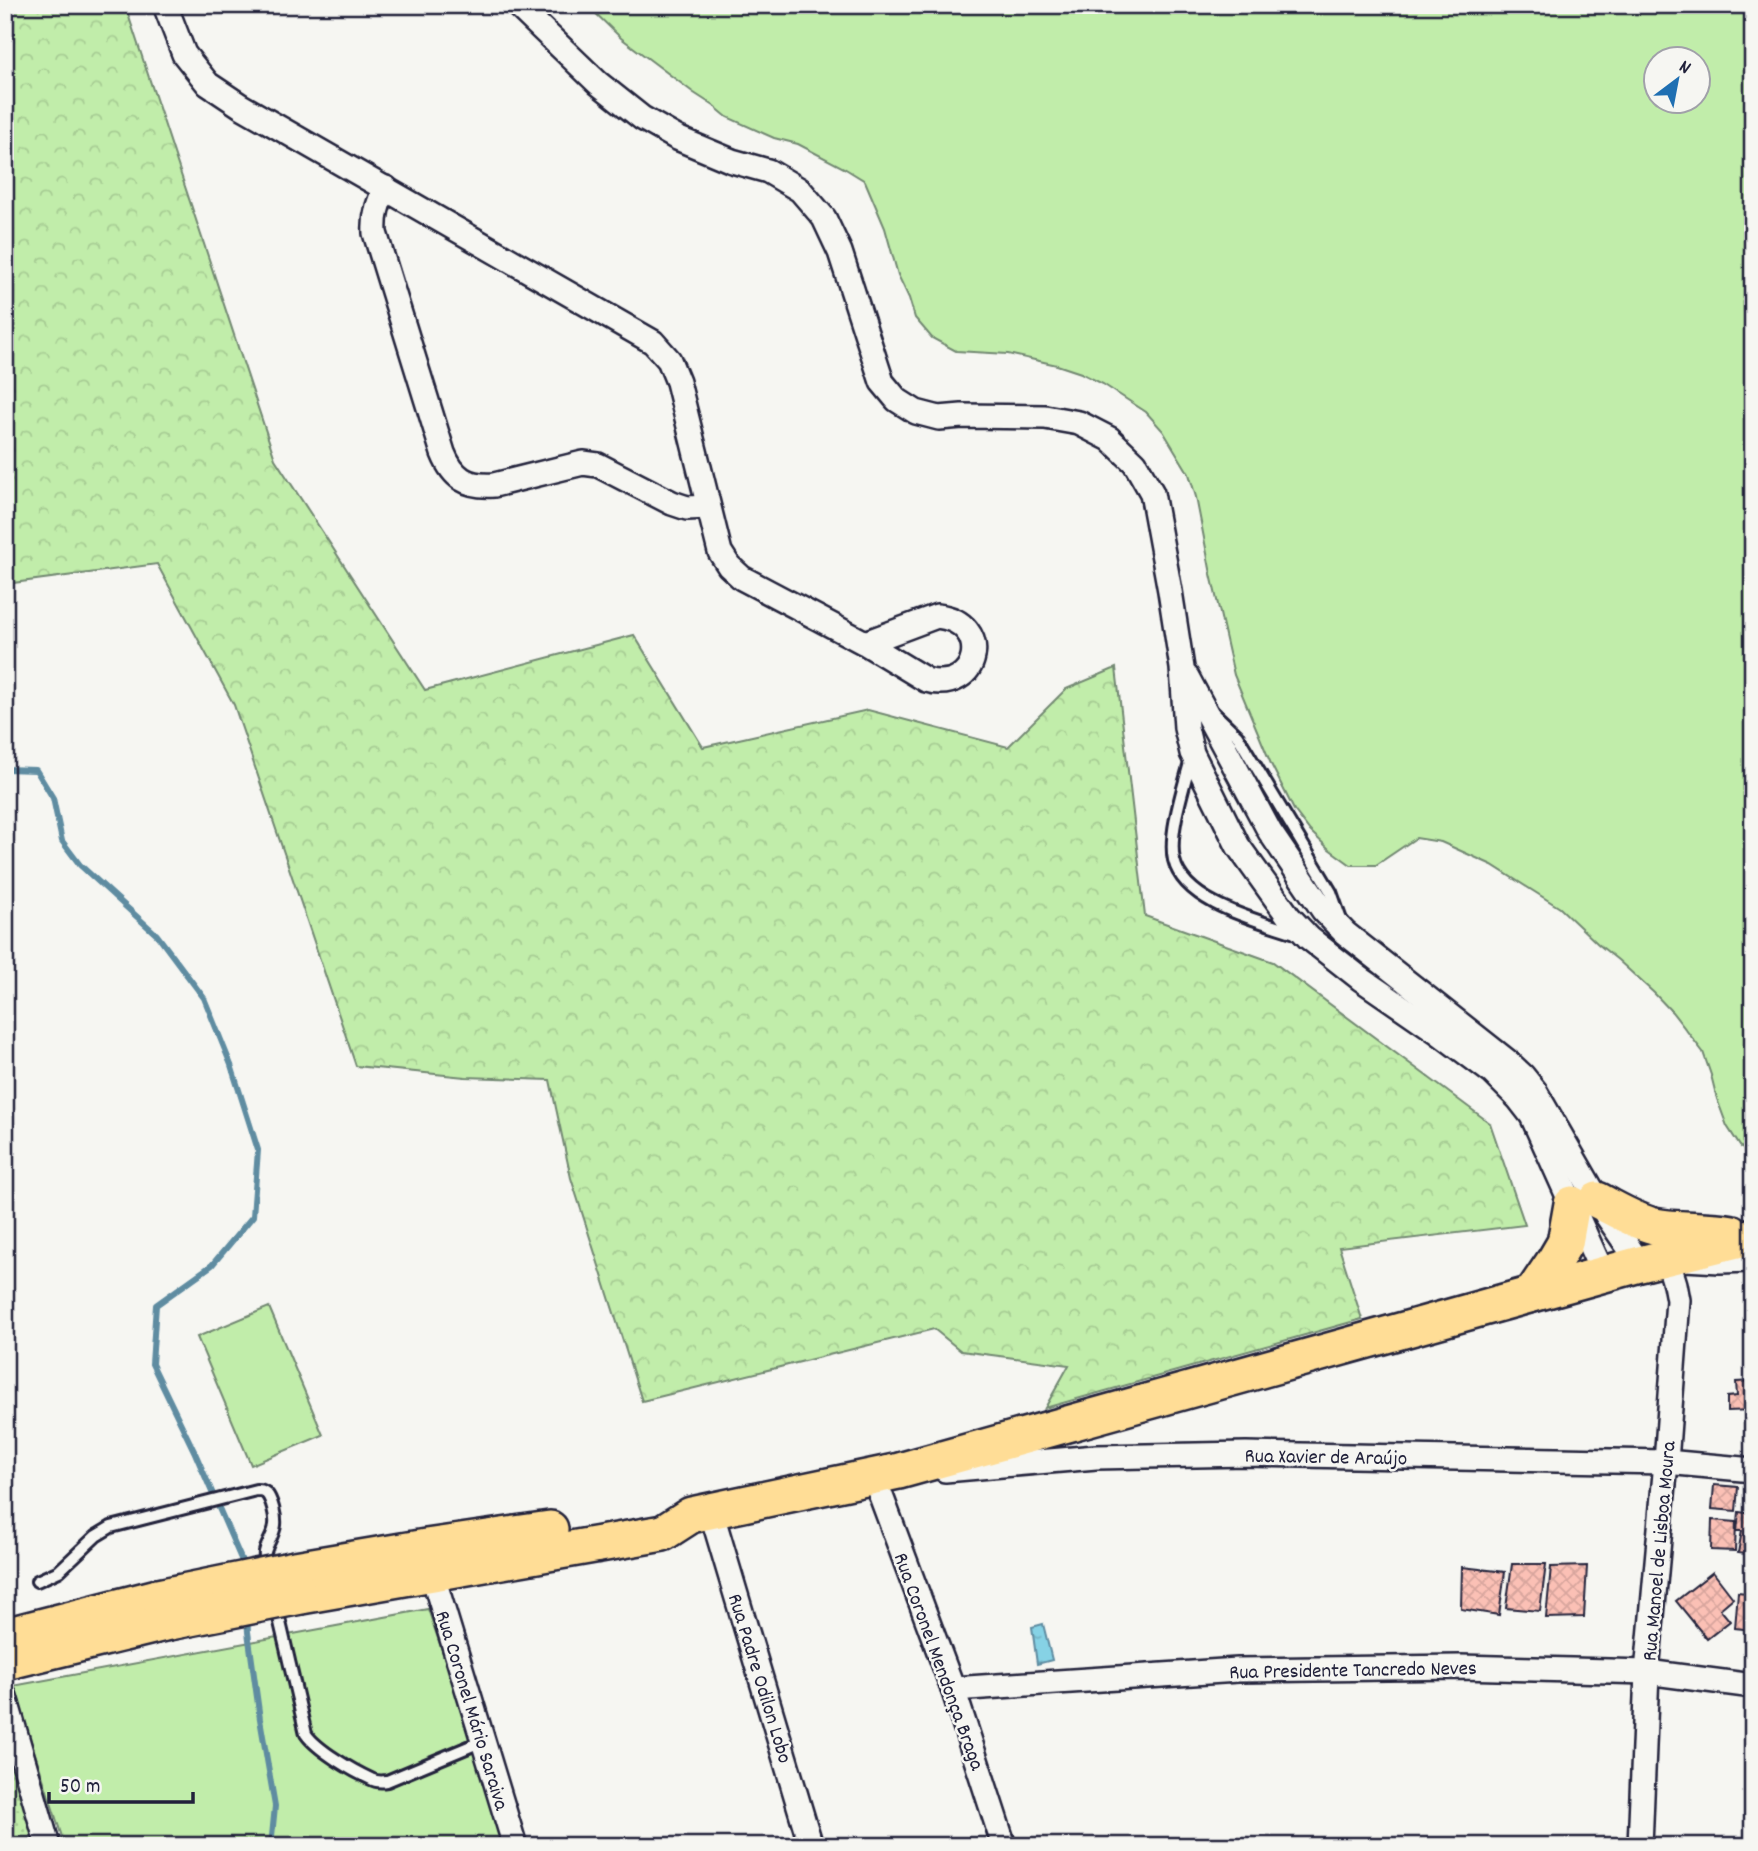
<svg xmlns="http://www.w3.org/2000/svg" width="1758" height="1851" viewBox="0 0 1758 1851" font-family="Dekko,sans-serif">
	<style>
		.grass { fill: #c1edaa; stroke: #728872; stroke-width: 2; fill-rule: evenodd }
		.forest { fill: url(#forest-crowns); stroke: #728872; stroke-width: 2 }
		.park { fill: url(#park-dots); stroke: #728872; stroke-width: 2 }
		.water { fill: url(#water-ripples); stroke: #5e8ca1; stroke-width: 2 }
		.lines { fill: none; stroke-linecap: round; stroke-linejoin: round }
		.stream { stroke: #5e8ca1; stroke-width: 6 }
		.building { fill: url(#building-cross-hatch); stroke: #22223b; stroke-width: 2 }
		.lane-casing { stroke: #22223b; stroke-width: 16 }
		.street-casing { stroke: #22223b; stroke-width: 28 }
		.primary-casing { stroke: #22223b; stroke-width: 40 }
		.lane { stroke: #f6f6f2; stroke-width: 10 }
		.street { stroke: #f6f6f2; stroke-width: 23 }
		.primary { stroke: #ffdd96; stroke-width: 35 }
		.primary-bridge-casing { stroke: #22223b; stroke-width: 40; stroke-linecap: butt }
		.primary-bridge { stroke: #ffdd96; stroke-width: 35 }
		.labels { text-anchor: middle; stroke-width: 5; stroke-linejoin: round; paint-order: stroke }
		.street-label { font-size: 21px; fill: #22223b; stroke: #f6f6f2 }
	</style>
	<defs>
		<pattern id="forest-crowns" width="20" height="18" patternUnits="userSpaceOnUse" patternTransform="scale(1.75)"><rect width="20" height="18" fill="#c1edaa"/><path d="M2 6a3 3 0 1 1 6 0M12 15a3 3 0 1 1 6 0" fill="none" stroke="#a6cb93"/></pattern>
		<pattern id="park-dots" width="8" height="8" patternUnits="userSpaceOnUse" patternTransform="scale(1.75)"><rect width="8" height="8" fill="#c1edaa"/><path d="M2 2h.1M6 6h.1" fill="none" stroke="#a6cb93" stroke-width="1.8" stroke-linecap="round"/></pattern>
		<pattern id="water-ripples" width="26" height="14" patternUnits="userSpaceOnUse" patternTransform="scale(1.75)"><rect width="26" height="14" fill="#86d2e5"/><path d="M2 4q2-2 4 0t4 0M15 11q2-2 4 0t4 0" fill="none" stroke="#73b4c5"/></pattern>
		<pattern id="building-cross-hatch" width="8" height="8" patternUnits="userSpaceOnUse" patternTransform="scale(1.75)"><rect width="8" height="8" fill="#fbc0b5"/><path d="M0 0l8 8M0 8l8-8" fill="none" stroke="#d7a59d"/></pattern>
	</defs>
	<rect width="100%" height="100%" fill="#f6f6f2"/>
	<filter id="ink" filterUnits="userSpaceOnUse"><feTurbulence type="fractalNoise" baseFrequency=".0143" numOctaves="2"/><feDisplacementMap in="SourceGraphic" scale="14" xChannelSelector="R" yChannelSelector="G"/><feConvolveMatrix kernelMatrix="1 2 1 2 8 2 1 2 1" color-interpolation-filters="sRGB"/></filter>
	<g filter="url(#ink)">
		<g class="grass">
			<path d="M 587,5 L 1753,5 L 1753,1159 L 1740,1146 L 1727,1126 L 1717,1099 L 1711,1075 L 1703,1052 L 1672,1012 L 1654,993 L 1618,960 L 1598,944 L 1560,908 L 1492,865 L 1441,842 L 1416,838 L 1376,865 L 1351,865 L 1329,849 L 1310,831 L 1294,810 L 1271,764 L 1234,675 L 1211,574 L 1196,497 L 1189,474 L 1163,431 L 1146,412 L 1103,384 L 1081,373 L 1057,365 L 1008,354 L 956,351 L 932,338 L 915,318 L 909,298 L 898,275 L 885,228 L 865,181 L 844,168 L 798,144 L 774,138 L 727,117 L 714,106 L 694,93 L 621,38 ZM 1656,60 L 1698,60 L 1698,102 L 1656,102 Z"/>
			<polygon points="269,1307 323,1435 251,1465 197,1337"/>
			<polygon points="428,1609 508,1846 65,1846 13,1686"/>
		</g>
		<polygon class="forest" points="5,5 125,5 275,459 425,690 634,635 703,747 868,710 1008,747 1066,689 1116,668 1145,916 1273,962 1490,1123 1525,1225 1339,1247 1362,1319 1045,1408 1069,1365 961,1351 934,1329 642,1401 571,1178 550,1080 465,1077 356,1066 234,705 157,564 5,584"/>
		<polygon class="park" points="10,1687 62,1846 5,1846 5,1689"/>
		<polygon class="water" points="1043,1624 1052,1660 1037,1664 1032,1627"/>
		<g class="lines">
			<g class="stream">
				<polyline points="5,769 36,770 53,798 62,841 80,865 157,935 204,998 231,1065 258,1150 253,1216 212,1265 156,1305 152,1364 195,1453 245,1568"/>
				<polyline points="247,1617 248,1632 260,1719 275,1806 271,1846"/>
			</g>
		</g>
		<g class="building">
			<polygon points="1753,1381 1753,1410 1727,1411 1727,1397 1737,1396 1736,1382"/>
			<polygon points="1714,1485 1738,1487 1736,1511 1712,1509"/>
			<polygon points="1739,1512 1753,1514 1753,1555 1738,1553 1742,1531 1737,1531"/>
			<polygon points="1712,1520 1736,1522 1735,1551 1711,1550"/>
			<polygon points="1512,1564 1546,1564 1540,1611 1506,1608"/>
			<polygon points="1587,1566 1584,1617 1546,1618 1551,1567"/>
			<polygon points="1462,1567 1505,1572 1499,1615 1461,1609"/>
			<polygon points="1713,1572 1733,1598 1720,1609 1730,1621 1707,1639 1676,1601"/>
			<polygon points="1738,1592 1753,1594 1753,1630 1735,1628"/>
		</g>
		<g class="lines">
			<defs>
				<g id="lane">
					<polyline points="1213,712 1237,735 1331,892 1341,920"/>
					<path d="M 1191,759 C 1184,786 1168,834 1174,860 C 1184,904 1261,921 1298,934"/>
					<path d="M 37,1581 L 59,1571 L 96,1536 L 111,1527 L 256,1490 C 261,1490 262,1490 266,1493 C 272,1499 276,1517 275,1525 C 274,1535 267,1543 265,1552 C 264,1558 266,1563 267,1569"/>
					<path d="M 276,1605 L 306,1734 C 317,1750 353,1771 371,1779 C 376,1782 381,1782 387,1781 L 483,1741"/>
				</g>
				<g id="street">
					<path d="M 165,5 L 184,54 L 208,84 L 241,106 L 653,342 L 669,360 L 678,382 L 720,552 L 729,566 L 742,578 L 865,643 L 926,680 C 980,695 994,622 937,616 L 865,643"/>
					<polyline points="517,5 598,83 642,118 677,138 732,161 768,171 800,190 824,218 840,252 882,382 897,400 916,412 939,418 962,416 1045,417 1079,423 1110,439 1135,463 1152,493 1170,591 1182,668 1186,728 1192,753 1238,846 1289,917 1309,938 1361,979 1438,1032 1493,1073 1518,1098 1532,1116 1603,1274"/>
					<path d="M 386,188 C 377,203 374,216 375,233 L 443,453 C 453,478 467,487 494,485 L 583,463 L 598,465 L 672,503 L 687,508 L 708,507"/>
					<polyline points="1187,677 1270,832 1323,910 1345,933 1507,1061 1523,1076 1535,1091 1607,1216 1640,1264"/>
					<polyline points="945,1470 1096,1457 1246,1454 1666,1462 1753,1470"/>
					<polyline points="874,1477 953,1689 1004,1846"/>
					<polyline points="711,1511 811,1846"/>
					<polyline points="432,1573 515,1846"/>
					<polyline points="953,1689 1238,1670 1460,1667 1647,1672 1753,1686"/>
					<polyline points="5,1697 48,1846"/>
					<polyline points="1640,1846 1647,1672 1666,1462 1678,1300 1675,1284 1667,1258 1720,1261 1753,1260"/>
				</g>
				<g id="primary">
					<path d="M 1597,1200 C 1615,1209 1634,1221 1654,1226 C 1679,1231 1706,1228 1732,1233"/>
					<polyline points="1532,1294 1555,1260 1565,1243 1572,1204"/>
					<polyline points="295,1569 426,1547 550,1529"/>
					<polyline points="301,1596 663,1533 691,1515 899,1471 1640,1264 1753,1236"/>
					<polyline points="5,1636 158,1597"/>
					<polyline points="5,1662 165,1623"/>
				</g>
			</defs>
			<use href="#lane" class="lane-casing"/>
			<use href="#street" class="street-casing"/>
			<use href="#primary" class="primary-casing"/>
			<use href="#lane" class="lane"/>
			<use href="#street" class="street"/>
			<use href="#primary" class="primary"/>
			<defs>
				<g id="primary-bridge">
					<polyline points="158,1597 295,1569"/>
					<polyline points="165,1623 301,1596"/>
				</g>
			</defs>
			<use href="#primary-bridge" class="primary-bridge-casing"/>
			<use href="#primary-bridge" class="primary-bridge"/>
		</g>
	</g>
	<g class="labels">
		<g class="street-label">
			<text transform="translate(1326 1456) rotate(1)" y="7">Rua Xavier de Araújo</text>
			<text transform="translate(1658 1551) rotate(-85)" y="7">Rua Manoel de Lisboa Moura</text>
			<text transform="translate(940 1661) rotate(70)" y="7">Rua Coronel Mendonça Braga</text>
			<text transform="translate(1353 1669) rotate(-1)" y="7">Rua Presidente Tancredo Neves</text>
			<text transform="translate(761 1678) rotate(73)" y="7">Rua Padre Odilon Lobo</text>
			<text transform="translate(473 1710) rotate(73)" y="7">Rua Coronel Mário Saraiva</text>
		</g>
	</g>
	<rect width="1758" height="1851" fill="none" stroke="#f6f6f2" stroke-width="28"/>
	<rect x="14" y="14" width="1730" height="1823" fill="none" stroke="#22223b" stroke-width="2.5" filter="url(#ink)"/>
	<g transform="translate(1677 80) rotate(32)"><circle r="33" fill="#f6f6f2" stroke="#a1a1a9" stroke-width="2"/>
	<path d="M0-5L12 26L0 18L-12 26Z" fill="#1f6fb2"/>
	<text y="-10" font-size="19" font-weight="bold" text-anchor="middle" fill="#22223b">N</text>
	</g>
	<path d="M49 1792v10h144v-10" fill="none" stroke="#22223b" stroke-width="3.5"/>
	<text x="60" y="1792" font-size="21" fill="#22223b" stroke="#f6f6f2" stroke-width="5" paint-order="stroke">50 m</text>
</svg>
